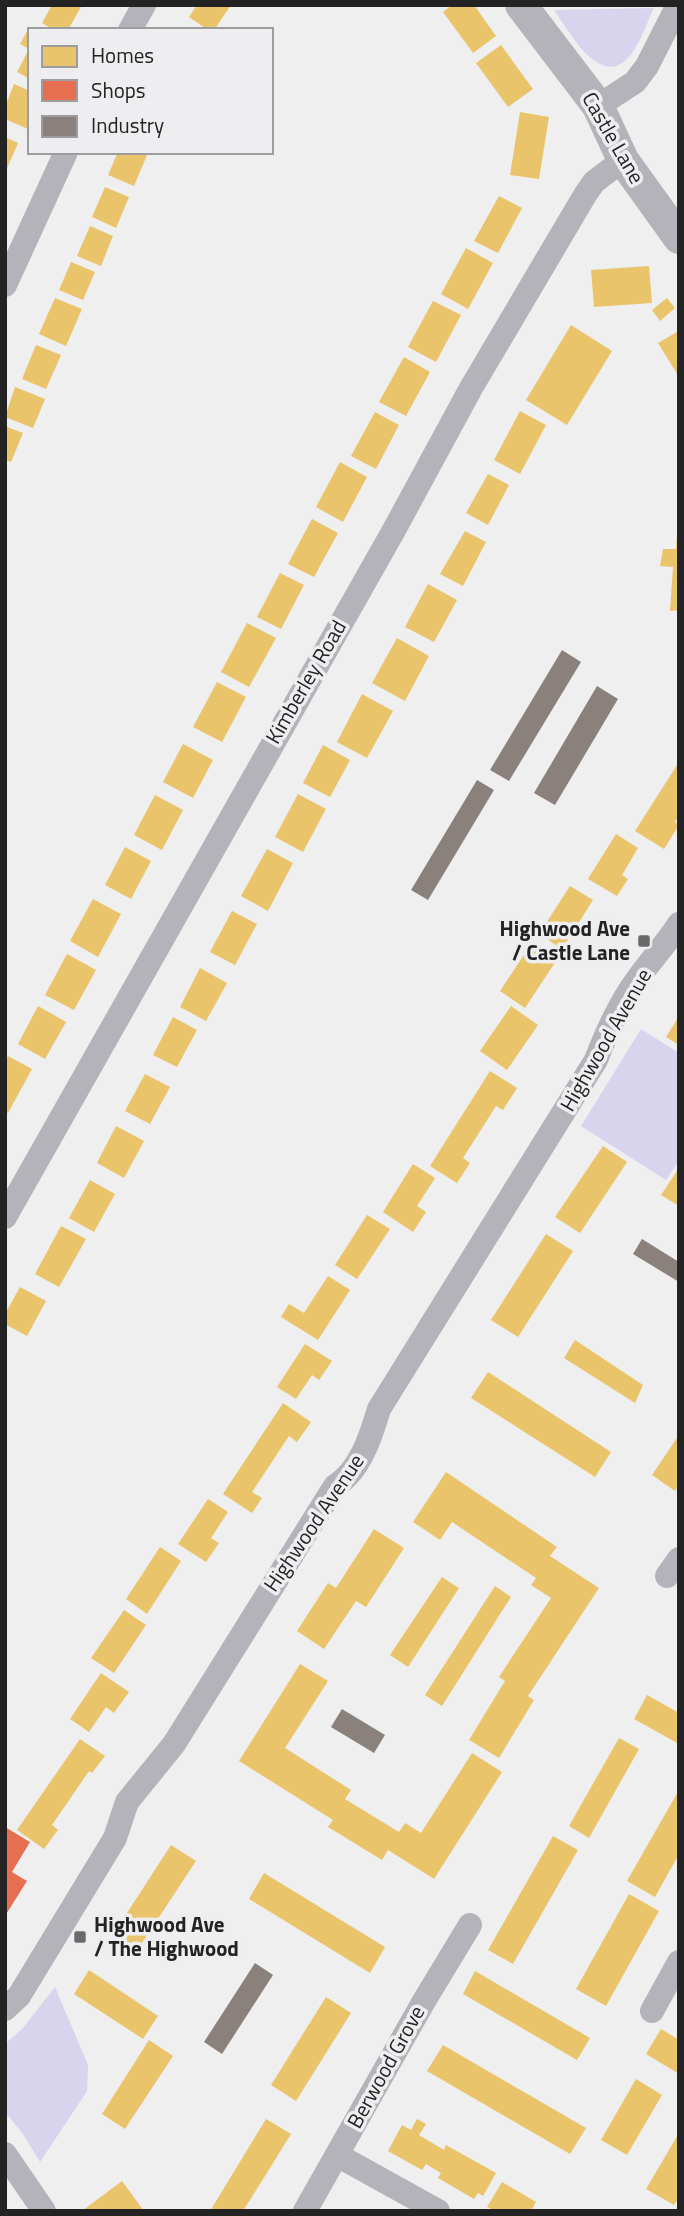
<svg xmlns="http://www.w3.org/2000/svg" width="684" height="2216" viewBox="0 0 684 2216" font-family="'Titillium Web',sans-serif">
	<style>
		.green { fill: #d8d4ee }
		.homes { fill: #e9c46a }
		.shops { fill: #e76f51 }
		.industry { fill: #8a817c }
		.lines { fill: none; stroke-linecap: round; stroke-linejoin: round }
		.minor { stroke: #b4b3b9; stroke-width: 24 }
		.tertiary { stroke: #b4b3b9; stroke-width: 32 }
		.poi-dot { fill: #6a6a6b; stroke: #eeeef1; stroke-width: 2.5 }
		.labels { text-anchor: middle; stroke-width: 7; stroke-linejoin: round; paint-order: stroke }
		.street-label { font-size: 21px; fill: #232324; stroke: #eeeef1 }
		.poi-label { font-size: 21px; font-weight: bold; fill: #232324; stroke: #eeeef1; text-anchor: end }
	</style>
	<rect width="100%" height="100%" fill="#efeff0"/>
	<g class="green">
		<path d="M 654,8 C 647,23 641,40 632,53 C 602,94 570,32 554,10 Z"/>
		<polygon points="641,1029 679,1053 679,1160 666,1180 581,1126"/>
		<polygon points="55,1987 88,2065 87,2091 40,2162 23,2134 5,2112 5,2044 23,2028"/>
	</g>
	<g class="homes">
		<polygon points="52,5 82,5 68,30 54,30 42,23"/>
		<polygon points="197,5 231,5 214,30 208,30 189,17"/>
		<polygon points="452,5 474,5 496,36 473,53 443,12"/>
		<polygon points="30,26 30,79 17,72 29,49 20,44"/>
		<polygon points="501,45 533,89 508,107 476,63"/>
		<polygon points="14,84 30,91 28,129 5,119 5,107"/>
		<polygon points="520,112 549,117 539,179 510,175"/>
		<polygon points="5,137 18,143 5,173"/>
		<polygon points="118,152 140,152 147,155 134,186 108,175"/>
		<polygon points="105,187 129,197 116,228 92,217"/>
		<polygon points="499,196 522,208 498,253 474,241"/>
		<polygon points="90,226 113,236 101,266 77,256"/>
		<polygon points="466,248 493,263 468,309 441,294"/>
		<polygon points="71,262 95,272 83,300 59,290"/>
		<polygon points="649,266 652,303 594,307 591,270"/>
		<polygon points="55,298 82,309 66,346 39,334"/>
		<polygon points="667,298 675,308 660,321 652,310"/>
		<polygon points="433,301 461,315 436,362 408,347"/>
		<polygon points="571,325 612,351 567,425 526,400"/>
		<polygon points="679,331 679,377 658,343"/>
		<polygon points="36,345 61,355 46,389 22,379"/>
		<polygon points="404,357 430,372 406,416 379,402"/>
		<polygon points="15,387 45,399 33,428 5,417"/>
		<polygon points="520,411 546,425 520,474 494,460"/>
		<polygon points="375,412 399,425 376,469 351,456"/>
		<polygon points="5,426 23,433 11,462 5,460"/>
		<polygon points="340,462 367,477 343,522 316,507"/>
		<polygon points="488,474 509,485 488,525 466,513"/>
		<polygon points="312,519 338,533 314,577 288,564"/>
		<polygon points="465,531 486,542 463,586 440,574"/>
		<polygon points="677,535 679,535 679,610 670,611 673,567 660,566 663,549 676,549"/>
		<polygon points="280,573 304,585 281,629 257,617"/>
		<polygon points="428,584 457,600 434,642 405,627"/>
		<polygon points="247,623 276,638 249,687 221,672"/>
		<polygon points="397,638 429,656 405,701 372,683"/>
		<polygon points="217,682 246,697 222,742 193,727"/>
		<polygon points="362,694 393,711 367,758 337,742"/>
		<polygon points="183,744 213,760 193,798 163,782"/>
		<polygon points="323,745 350,760 330,797 303,783"/>
		<polygon points="679,762 679,815 675,822 679,825 664,849 635,831"/>
		<polygon points="298,794 326,809 303,852 275,837"/>
		<polygon points="155,795 183,810 162,850 134,835"/>
		<polygon points="616,834 638,848 622,875 628,879 617,896 588,879"/>
		<polygon points="125,847 151,861 131,899 105,885"/>
		<polygon points="267,849 293,863 268,911 241,896"/>
		<polygon points="570,886 593,900 562,949 539,934"/>
		<polygon points="93,899 121,914 98,957 70,941"/>
		<polygon points="232,911 257,924 235,965 210,952"/>
		<polygon points="533,941 558,958 525,1008 500,991"/>
		<polygon points="67,954 96,970 74,1010 45,995"/>
		<polygon points="200,968 227,983 206,1021 180,1007"/>
		<polygon points="38,1006 66,1022 45,1059 18,1044"/>
		<polygon points="511,1006 538,1025 507,1070 480,1051"/>
		<polygon points="679,1016 679,1045 666,1037"/>
		<polygon points="173,1017 197,1030 177,1067 153,1055"/>
		<polygon points="8,1056 32,1069 8,1113 5,1111 5,1062"/>
		<polygon points="490,1071 517,1088 503,1110 496,1106 463,1158 470,1163 457,1183 430,1166"/>
		<polygon points="145,1074 170,1087 150,1124 125,1111"/>
		<polygon points="116,1126 144,1141 124,1178 97,1163"/>
		<polygon points="603,1146 627,1162 580,1233 555,1217"/>
		<polygon points="413,1164 435,1178 417,1206 426,1212 413,1232 383,1212"/>
		<polygon points="677,1171 679,1172 679,1206 661,1195"/>
		<polygon points="90,1180 115,1194 94,1232 69,1218"/>
		<polygon points="367,1215 390,1229 357,1279 335,1265"/>
		<polygon points="61,1226 86,1239 59,1287 35,1274"/>
		<polygon points="546,1234 573,1251 518,1337 491,1320"/>
		<polygon points="328,1276 350,1290 318,1340 281,1317 289,1304 304,1313"/>
		<polygon points="20,1287 46,1301 27,1336 5,1324 5,1314"/>
		<polygon points="575,1340 643,1385 635,1403 564,1358"/>
		<polygon points="305,1344 332,1361 319,1380 312,1375 296,1399 277,1387"/>
		<polygon points="488,1372 611,1452 595,1477 471,1398"/>
		<polygon points="283,1403 311,1422 297,1442 289,1436 252,1492 262,1498 252,1513 223,1494"/>
		<polygon points="679,1435 679,1485 675,1491 652,1475"/>
		<polygon points="446,1472 557,1547 550,1556 599,1588 528,1696 534,1700 499,1758 469,1740 505,1681 499,1677 551,1598 531,1585 536,1578 452,1522 440,1540 413,1522"/>
		<polygon points="208,1499 228,1512 211,1538 219,1543 206,1562 178,1544"/>
		<polygon points="374,1529 404,1548 366,1607 356,1601 324,1649 297,1631 328,1583 336,1588"/>
		<polygon points="160,1547 181,1561 147,1614 126,1599"/>
		<polygon points="442,1577 459,1588 408,1667 390,1655"/>
		<polygon points="495,1586 511,1597 442,1706 425,1695"/>
		<polygon points="124,1610 146,1625 114,1673 91,1658"/>
		<polygon points="300,1664 328,1681 285,1748 351,1790 345,1799 399,1832 405,1823 421,1833 472,1753 502,1772 434,1879 388,1850 382,1860 328,1827 333,1820 239,1761"/>
		<polygon points="101,1673 129,1692 114,1713 106,1707 89,1732 70,1719"/>
		<polygon points="647,1695 679,1713 679,1744 634,1719"/>
		<polygon points="619,1738 639,1749 589,1838 569,1826"/>
		<polygon points="80,1739 105,1756 92,1773 89,1771 52,1825 58,1830 44,1849 17,1830"/>
		<polygon points="679,1790 679,1854 655,1897 627,1881"/>
		<polygon points="553,1836 578,1850 513,1964 488,1950"/>
		<polygon points="171,1845 196,1861 138,1949 114,1933"/>
		<polygon points="264,1873 385,1947 370,1973 249,1899"/>
		<polygon points="629,1894 659,1911 606,2006 576,1989"/>
		<polygon points="89,1970 158,2016 143,2039 74,1994"/>
		<polygon points="475,1971 590,2038 577,2060 463,1994"/>
		<polygon points="326,1997 351,2013 296,2101 271,2085"/>
		<polygon points="661,2029 679,2040 679,2074 646,2054"/>
		<polygon points="149,2040 173,2056 125,2129 102,2114"/>
		<polygon points="443,2045 586,2128 570,2154 427,2071"/>
		<polygon points="636,2079 662,2095 627,2155 601,2140"/>
		<polygon points="266,2119 291,2134 270,2168 243,2211 210,2211"/>
		<polygon points="417,2119 426,2124 419,2135 444,2150 446,2145 496,2173 483,2196 478,2193 474,2199 438,2178 441,2173 426,2164 422,2170 388,2151 402,2125 411,2130"/>
		<polygon points="679,2133 679,2197 674,2205 646,2189"/>
		<polygon points="122,2181 144,2211 82,2211"/>
		<polygon points="502,2182 536,2202 531,2211 495,2211 487,2207"/>
	</g>
	<polygon class="shops" points="5,1827 30,1842 12,1872 27,1881 5,1916"/>
	<g class="industry">
		<polygon points="562,650 581,662 509,781 490,770"/>
		<polygon points="597,686 618,699 555,805 534,793"/>
		<polygon points="477,780 494,790 428,900 411,890"/>
		<polygon points="642,1239 679,1262 679,1282 633,1254"/>
		<polygon points="342,1709 385,1735 374,1753 331,1727"/>
		<polygon points="255,1963 273,1975 222,2054 204,2042"/>
	</g>
	<g class="lines">
		<g class="minor">
			<polyline points="130,30 144,5"/>
			<polyline points="598,106 635,82 647,66 678,5"/>
			<polyline points="5,285 66,152"/>
			<polyline points="5,1217 394,530 471,388 585,195 594,182 623,160"/>
			<polyline points="667,1576 679,1559"/>
			<path d="M 5,2009 L 19,1996 L 115,1838 L 127,1802 L 174,1744 L 335,1486 C 360,1471 371,1436 379,1409 L 596,1060 C 607,1031 620,1002 639,977 C 652,959 667,943 679,924"/>
			<polyline points="652,2011 679,1962"/>
			<polyline points="5,2154 44,2211"/>
			<polyline points="337,2155 438,2211"/>
			<polyline points="305,2211 424,2001 470,1925"/>
		</g>
		<polyline class="tertiary" points="521,5 598,106 623,160 679,238"/>
	</g>
	<g class="poi-dot">
		<rect x="637" y="934" width="14" height="14" rx="3.5"/>
		<rect x="73" y="1930" width="14" height="14" rx="3.5"/>
	</g>
	<g class="labels">
		<g class="street-label">
			<text transform="translate(613 138) rotate(60)" y="7">Castle Lane</text>
			<text transform="translate(306 682) rotate(-60)" y="7">Kimberley Road</text>
			<text transform="translate(606 1040) rotate(-60)" y="7">Highwood Avenue</text>
			<text transform="translate(314 1523) rotate(-56)" y="7">Highwood Avenue</text>
			<text transform="translate(386 2067) rotate(-61)" y="7">Berwood Grove</text>
		</g>
		<g class="poi-label">
			<text x="630" y="936">Highwood Ave<tspan x="630" dy="24">/ Castle Lane</tspan></text>
			<text x="94" y="1932" text-anchor="start">Highwood Ave<tspan x="94" dy="24">/ The Highwood</tspan></text>
		</g>
	</g>
	<rect width="684" height="2216" fill="none" stroke="#232324" stroke-width="14"/>
	<rect x="28" y="28" width="245" height="126" fill="#eeeef1" stroke="#9d9d9f" stroke-width="2"/>
	<rect x="42" y="46" width="35" height="21" fill="#e9c46a" stroke="#9d9d9f" stroke-width="2"/>
	<text x="91" y="63" font-size="21" fill="#232324">Homes</text>
	<rect x="42" y="80" width="35" height="21" fill="#e76f51" stroke="#9d9d9f" stroke-width="2"/>
	<text x="91" y="98" font-size="21" fill="#232324">Shops</text>
	<rect x="42" y="116" width="35" height="21" fill="#8a817c" stroke="#9d9d9f" stroke-width="2"/>
	<text x="91" y="133" font-size="21" fill="#232324">Industry</text>
</svg>
